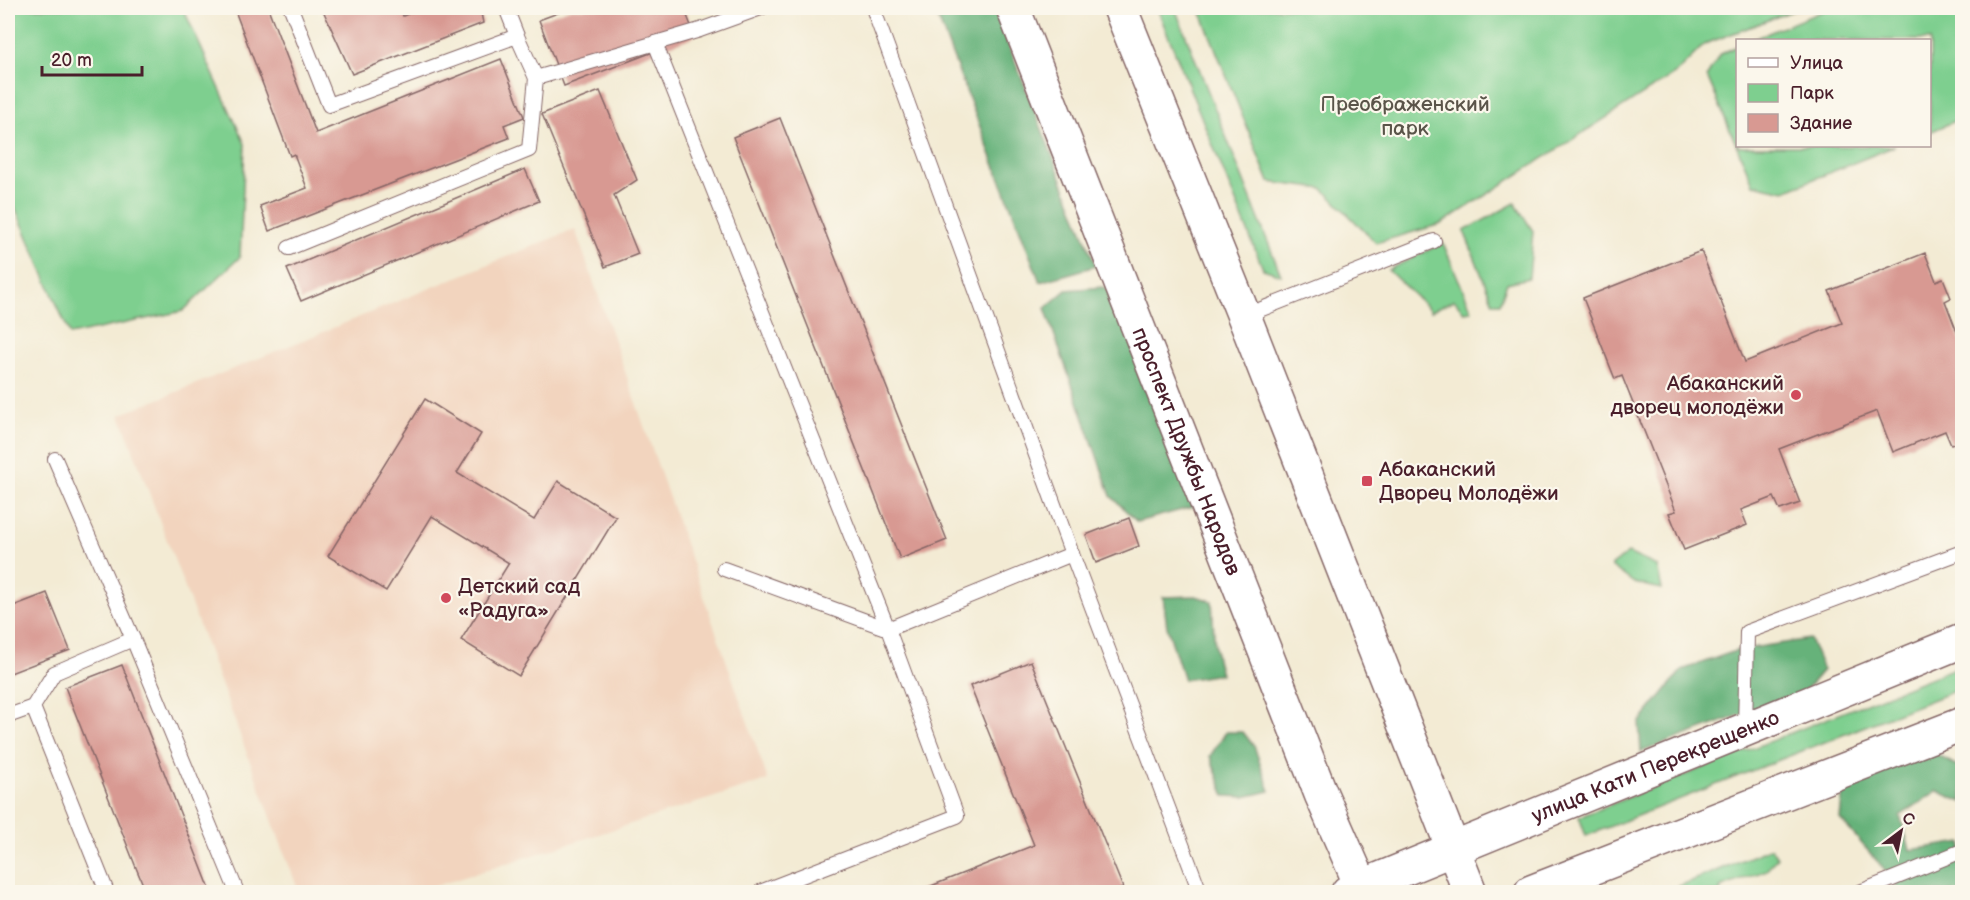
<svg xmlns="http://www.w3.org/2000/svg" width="1970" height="900" viewBox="0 0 1970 900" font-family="'Balsamiq Sans',sans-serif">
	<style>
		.built { fill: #f2d4be }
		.green { fill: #7ecf8f; stroke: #64775d; stroke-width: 1.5 }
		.forest { fill: #66b27a; stroke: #586852; stroke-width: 1.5 }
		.building { fill: #d89992 }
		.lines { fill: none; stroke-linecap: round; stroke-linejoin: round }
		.service-casing { stroke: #856666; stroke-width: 16 }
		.tertiary-casing { stroke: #856666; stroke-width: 36 }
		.primary-casing { stroke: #856666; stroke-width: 36 }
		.service { stroke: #fff; stroke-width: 14 }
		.tertiary { stroke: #fff; stroke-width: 33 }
		.primary { stroke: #fff; stroke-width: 33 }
		.poi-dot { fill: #d1495b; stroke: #fbf7ec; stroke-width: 2 }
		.labels { text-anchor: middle; stroke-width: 4.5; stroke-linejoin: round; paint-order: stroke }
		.park-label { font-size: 21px; fill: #5a5449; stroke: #fbf7ec }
		.poi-label { font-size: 21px; fill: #4a1f2b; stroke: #fbf7ec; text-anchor: start }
		.street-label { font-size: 21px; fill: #4a1f2b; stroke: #fbf7ec }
	</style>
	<rect width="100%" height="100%" fill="#fbf7ec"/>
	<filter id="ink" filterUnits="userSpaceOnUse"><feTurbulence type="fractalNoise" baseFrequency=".0167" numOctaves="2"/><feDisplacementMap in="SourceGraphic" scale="12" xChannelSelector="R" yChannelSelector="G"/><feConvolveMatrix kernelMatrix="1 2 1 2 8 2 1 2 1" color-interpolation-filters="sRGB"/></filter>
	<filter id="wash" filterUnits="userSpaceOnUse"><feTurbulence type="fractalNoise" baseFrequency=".008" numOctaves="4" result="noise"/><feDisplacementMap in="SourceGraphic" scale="24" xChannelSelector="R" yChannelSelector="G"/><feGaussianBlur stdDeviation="1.35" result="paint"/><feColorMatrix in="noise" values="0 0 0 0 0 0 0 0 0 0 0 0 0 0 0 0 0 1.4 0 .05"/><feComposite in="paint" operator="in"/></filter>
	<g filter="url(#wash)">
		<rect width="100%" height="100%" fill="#f3ebd4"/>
		<polygon class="built" points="575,229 768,780 417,892 299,892 120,415"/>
		<g class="green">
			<polygon points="8,8 183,8 245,144 240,257 183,311 70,335 8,191"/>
			<polygon points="1157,8 1175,8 1281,275 1263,269"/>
			<polygon points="1199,8 1800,8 1705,44 1676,73 1441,224 1376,243 1323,189 1269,182"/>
			<polygon points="1830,8 1962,8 1962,118 1930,132 1930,40 1751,40"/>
			<polygon points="1737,46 1738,146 1895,146 1785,191 1753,184 1707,76 1720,54"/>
			<polygon points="1515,203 1533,231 1529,278 1507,283 1500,303 1493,303 1464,231"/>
			<polygon points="1443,243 1472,311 1464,312 1454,300 1431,311 1388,270"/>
			<polygon points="1628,553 1657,566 1662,589 1634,583 1611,566"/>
			<polygon points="1962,665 1962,688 1586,836 1579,817"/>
			<polygon points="1771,848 1777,857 1767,870 1720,888 1721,892 1665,892"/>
		</g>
		<g class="forest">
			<polygon points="934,8 994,8 1096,266 1040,282"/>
			<polygon points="1103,287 1116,298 1193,507 1137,522 1111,496 1045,308 1066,290"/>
			<path d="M 1196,596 L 1212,601 C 1214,627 1213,651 1221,674 L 1184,680 L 1167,627 L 1163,597 Z"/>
			<polygon points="1810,639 1823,670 1805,691 1641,752 1639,723 1682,670 1738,650"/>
			<polygon points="1226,732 1243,732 1254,746 1270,791 1244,797 1225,796 1210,756"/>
			<polygon points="1923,747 1959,767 1962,765 1962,802 1937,791 1900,816 1910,850 1962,842 1962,892 1901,892 1878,862 1840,819 1843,786"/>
		</g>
		<g id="blocks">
			<g class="building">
				<polygon points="234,8 268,8 316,133 501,59 524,117 504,125 509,138 269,231 260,206 307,188 294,154 290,156"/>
				<polygon points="322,8 400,8 403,16 423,8 480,8 483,23 352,74"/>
				<polygon points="571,8 684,8 695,36 564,86 539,20"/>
				<polygon points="600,91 637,180 614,195 638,254 605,267 542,114"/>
				<polygon points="780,118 947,540 900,559 733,137"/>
				<polygon points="525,169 539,201 301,301 287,269"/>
				<polygon points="1701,251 1745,362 1842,323 1829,291 1925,253 1936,281 1943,278 1951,298 1945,301 1962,345 1962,440 1951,445 1945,431 1893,452 1877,411 1779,449 1800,503 1780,510 1774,497 1741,510 1747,525 1684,550 1669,513 1676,511 1622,376 1615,379 1583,298"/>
				<polygon points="425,399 481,434 457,473 534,520 558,481 616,517 519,676 461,640 509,563 432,516 386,591 328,556"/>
				<polygon points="1129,518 1139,546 1096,563 1086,535"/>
				<polygon points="47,593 70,650 8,674 8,608"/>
				<polygon points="1031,661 1123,888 1112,892 916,892 1034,845 970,686"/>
				<polygon points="122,665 211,892 146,892 137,870 65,687"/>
			</g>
		</g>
	</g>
	<g filter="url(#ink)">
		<use href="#blocks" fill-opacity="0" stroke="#856666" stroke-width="1.5"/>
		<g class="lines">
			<defs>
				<g id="service">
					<polyline points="291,8 329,105 517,36 536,78 700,30 761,8"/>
					<polyline points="506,8 517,36"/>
					<polyline points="873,8 1072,554 1200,892"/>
					<polyline points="655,43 888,629 1072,554"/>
					<polyline points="289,248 529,150 536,78"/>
					<polyline points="1244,316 1434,241"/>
					<polyline points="55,459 133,639 237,892"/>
					<polyline points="724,569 888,629 957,816 760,892"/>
					<polyline points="33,707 107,892"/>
					<polyline points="8,716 33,707 54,673 133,639"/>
					<polyline points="1745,730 1747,632 1962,552"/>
					<polyline points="1860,892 1962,851"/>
				</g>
				<g id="tertiary">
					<path id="s1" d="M 1348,892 L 1962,641"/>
					<polyline points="1531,892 1962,724"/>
				</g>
				<g id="primary">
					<path id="s2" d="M 1013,8 L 1321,794 L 1364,892"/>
					<polyline points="1120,8 1244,316 1470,892"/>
				</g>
			</defs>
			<use href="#service" class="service-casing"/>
			<use href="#tertiary" class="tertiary-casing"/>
			<use href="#primary" class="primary-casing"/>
			<use href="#service" class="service"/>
			<use href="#tertiary" class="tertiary"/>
			<use href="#primary" class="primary"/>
		</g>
	</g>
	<g class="poi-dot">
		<circle cx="1796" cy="395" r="6"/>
		<rect x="1361" y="475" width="12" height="12" rx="3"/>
		<circle cx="446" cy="598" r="6"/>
	</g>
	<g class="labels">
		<g class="park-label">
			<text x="1405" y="111">Преображенский<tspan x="1405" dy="24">парк</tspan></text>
		</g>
		<g class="poi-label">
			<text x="1784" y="390" text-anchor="end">Абаканский<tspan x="1784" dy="24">дворец молодёжи</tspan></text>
			<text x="1379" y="476">Абаканский<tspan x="1379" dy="24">Дворец Молодёжи</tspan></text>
			<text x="458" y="593">Детский сад<tspan x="458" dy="24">«Радуга»</tspan></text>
		</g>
		<g class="street-label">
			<text dy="7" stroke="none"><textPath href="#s2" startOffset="476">проспект Дружбы Народов</textPath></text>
			<text dy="7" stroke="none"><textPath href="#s1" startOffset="332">улица Кати Перекрещенко</textPath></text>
		</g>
	</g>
	<rect width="1970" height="900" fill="none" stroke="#fbf7ec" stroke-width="30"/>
	<rect x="1736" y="39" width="195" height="108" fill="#fbf7ec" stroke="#b4a19f" stroke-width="1.5"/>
	<rect x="1748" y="58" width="30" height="9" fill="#ffffff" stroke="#b4a19f" stroke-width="1.5"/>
	<text x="1790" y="69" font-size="18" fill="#4a1f2b">Улица</text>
	<rect x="1748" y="84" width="30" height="18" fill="#7ecf8f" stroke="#b4a19f" stroke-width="1.5"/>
	<text x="1790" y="99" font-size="18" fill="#4a1f2b">Парк</text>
	<rect x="1748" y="114" width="30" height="18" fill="#d89992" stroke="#b4a19f" stroke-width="1.5"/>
	<text x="1790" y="129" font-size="18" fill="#4a1f2b">Здание</text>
	<g transform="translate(1901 831) rotate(32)" stroke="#fbf7ec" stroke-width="4.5" paint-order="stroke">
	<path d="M0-4.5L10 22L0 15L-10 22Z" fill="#4a1f2b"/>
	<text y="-9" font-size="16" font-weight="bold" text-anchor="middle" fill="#4a1f2b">С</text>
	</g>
	<path d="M42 66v9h100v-9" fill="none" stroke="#4a1f2b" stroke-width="3"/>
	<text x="51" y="66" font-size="18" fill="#4a1f2b" stroke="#fbf7ec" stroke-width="4.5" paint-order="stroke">20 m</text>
</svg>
